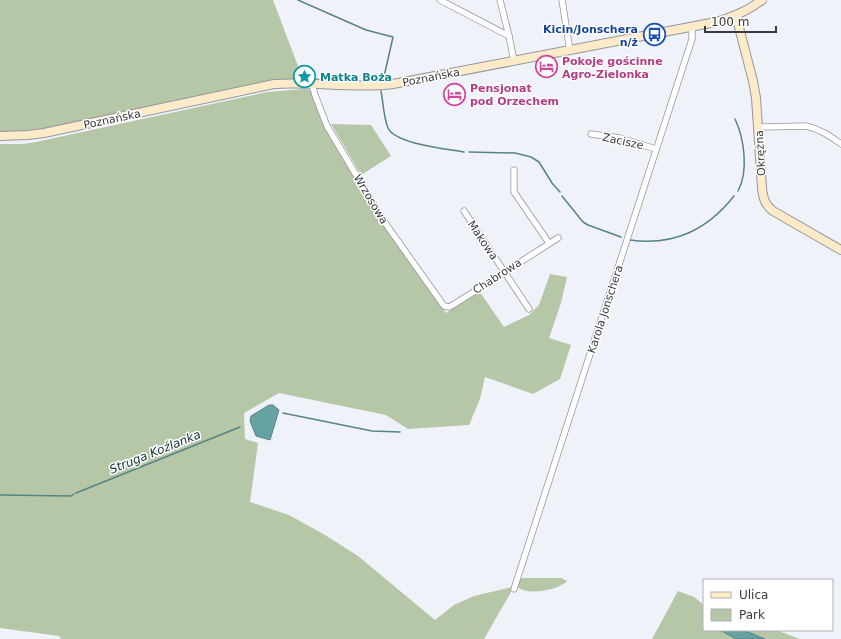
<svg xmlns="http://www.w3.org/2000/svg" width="841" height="639" viewBox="0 0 841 639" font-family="'DejaVu Sans',sans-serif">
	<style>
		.green { fill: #b5c7a6 }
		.water { fill: #66a2a2; stroke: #588384 }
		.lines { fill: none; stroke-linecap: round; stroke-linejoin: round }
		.stream { stroke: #588384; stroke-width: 1.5 }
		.street-casing { stroke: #94969d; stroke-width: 7 }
		.secondary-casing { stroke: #94969d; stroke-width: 10 }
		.street { stroke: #fff; stroke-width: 5.5 }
		.secondary { stroke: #fdeac9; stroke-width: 8 }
		.labels { text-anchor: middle; stroke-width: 3; stroke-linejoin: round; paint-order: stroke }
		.transit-label { font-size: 11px; font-weight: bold; fill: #164399; stroke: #fff; text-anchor: end }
		.hotel-label { font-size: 11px; font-weight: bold; fill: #b23c85; stroke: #fff; text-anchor: start }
		.culture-label { font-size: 11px; font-weight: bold; fill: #0d838f; stroke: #fff; text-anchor: start }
		.street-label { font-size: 11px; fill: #393a3d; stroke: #fff }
		.water-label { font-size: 12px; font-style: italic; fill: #133232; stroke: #fff }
	</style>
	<rect width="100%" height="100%" fill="#f0f2fa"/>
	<g class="green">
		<polygon points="0,0 273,0 301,74 306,75 308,78 351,79 349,82 261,84 40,130 0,132"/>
		<polygon points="304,89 311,90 324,126 381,220 446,313 479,291 504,327 529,315 539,305 550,274 567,277 561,303 549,338 571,345 560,379 533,394 485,377 480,399 469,425 408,429 386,415 279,393 244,413 245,439 258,443 250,502 289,515 325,535 358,556 435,620 454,605 474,596 512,587 511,592 484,639 61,639 59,636 0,628 0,144 23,144 36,142 267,92"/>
		<polygon points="331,124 371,125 391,156 361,175"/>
		<path d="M 524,578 L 561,578 L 567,581 C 559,590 526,596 518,587 L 519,579 Z"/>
		<polygon points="678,591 694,597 704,605 704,630 776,630 800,639 652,639"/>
	</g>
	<g class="water">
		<polygon points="269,405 273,405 279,410 270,440 256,436 250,421 251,416"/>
		<polygon points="720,630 743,630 765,639 736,639"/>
	</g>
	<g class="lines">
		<g class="stream">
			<polyline points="298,0 366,30 393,37 383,81"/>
			<path d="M 381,91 C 383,102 384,119 388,128 C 395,144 448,149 464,152"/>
			<path d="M 735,119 C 744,138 749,171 738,191"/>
			<polyline points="469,152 515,153 531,157 539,162 552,183 560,192"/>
			<polyline points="562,196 583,222 588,225 621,237"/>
			<path d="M 630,240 C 674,246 707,230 734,196"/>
			<polyline points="283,413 372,431 400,432"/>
			<polyline points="76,493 240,427"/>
			<polyline points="0,495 71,496 74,494"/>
		</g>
		<defs>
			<g id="street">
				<polyline points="440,0 509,36 514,61"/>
				<polyline points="500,0 509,36"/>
				<polyline points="562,0 570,51"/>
				<polyline points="312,84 315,95 327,126 383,220 444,306 449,307 453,305 558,238"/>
				<path d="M 759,127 L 806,126 C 820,129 830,136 841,144"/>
				<polyline points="591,134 620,138 656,149"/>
				<polyline points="514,170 514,192 549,243"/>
				<polyline points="464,211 529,309"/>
				<polyline points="514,589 692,39 692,28"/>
			</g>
			<g id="secondary">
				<path d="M 736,16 L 753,81 L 756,98 L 762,188 C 763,198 765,205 773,211 L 841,250"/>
				<path d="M 0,136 L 28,135 L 44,133 L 274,84 C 313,81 353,89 393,84 L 716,22 C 733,17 748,11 762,0"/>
			</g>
		</defs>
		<use href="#street" class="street-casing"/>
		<use href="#secondary" class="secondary-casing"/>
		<use href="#street" class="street"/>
		<use href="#secondary" class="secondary"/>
	</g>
	<defs>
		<symbol id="bus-ring" viewBox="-11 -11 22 22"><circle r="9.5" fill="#fff" stroke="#1a4fb4" stroke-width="1.5"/><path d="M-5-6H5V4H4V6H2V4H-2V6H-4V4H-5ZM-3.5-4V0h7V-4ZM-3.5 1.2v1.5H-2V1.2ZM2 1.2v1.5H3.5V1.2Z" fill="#1a4fb4"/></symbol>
		<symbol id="hotel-ring" viewBox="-11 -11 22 22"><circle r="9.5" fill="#fff" stroke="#d1479c" stroke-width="1.5"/><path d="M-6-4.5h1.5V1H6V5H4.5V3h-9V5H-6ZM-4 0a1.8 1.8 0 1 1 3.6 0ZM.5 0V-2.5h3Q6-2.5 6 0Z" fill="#d1479c"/></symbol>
		<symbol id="sight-ring" viewBox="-11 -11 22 22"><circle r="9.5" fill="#fff" stroke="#0f9aa8" stroke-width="1.5"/><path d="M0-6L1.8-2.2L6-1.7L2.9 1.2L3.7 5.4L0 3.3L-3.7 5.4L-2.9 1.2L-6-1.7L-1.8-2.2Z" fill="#0f9aa8"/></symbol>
	</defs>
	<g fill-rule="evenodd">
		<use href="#bus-ring" x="642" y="22" width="25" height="25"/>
		<use href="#hotel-ring" x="534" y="54" width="25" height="25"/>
		<use href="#sight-ring" x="292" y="64" width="25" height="25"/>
		<use href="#hotel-ring" x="442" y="82" width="25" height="25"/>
	</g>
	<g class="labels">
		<g class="transit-label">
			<text x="638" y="33">Kicin/Jonschera<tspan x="638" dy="13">n/ż</tspan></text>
		</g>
		<g class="hotel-label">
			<text x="562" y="65">Pokoje gościnne<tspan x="562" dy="13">Agro-Zielonka</tspan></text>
			<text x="470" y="92">Pensjonat<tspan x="470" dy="13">pod Orzechem</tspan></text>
		</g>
		<g class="culture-label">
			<text x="320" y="81">Matka Boża</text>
		</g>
		<g class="street-label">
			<text transform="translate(431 77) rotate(-11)" y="4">Poznańska</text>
			<text transform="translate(112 119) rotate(-12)" y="4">Poznańska</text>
			<text transform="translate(623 141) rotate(12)" y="4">Zacisze</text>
			<text transform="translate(760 153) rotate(-93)" y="4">Okrężna</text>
			<text transform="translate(371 199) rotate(59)" y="4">Wrzosowa</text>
			<text transform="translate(483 240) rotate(56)" y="4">Makowa</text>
			<text transform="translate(497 276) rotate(-33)" y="4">Chabrowa</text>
			<text transform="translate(605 309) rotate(-72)" y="4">Karola Jonschera</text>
		</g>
		<g class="water-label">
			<text transform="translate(155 452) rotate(-22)" y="4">Struga Koźlanka</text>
		</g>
	</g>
	<rect x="703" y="579" width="130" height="52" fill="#ffffff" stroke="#b0b0b1"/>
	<rect x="711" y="592" width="20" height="6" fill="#fdeac9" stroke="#b0b0b1"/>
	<text x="739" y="599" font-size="12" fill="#393a3d">Ulica</text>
	<rect x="711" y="609" width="20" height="12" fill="#b5c7a6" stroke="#b0b0b1"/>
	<text x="739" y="619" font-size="12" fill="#393a3d">Park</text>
	<path d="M705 26v6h71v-6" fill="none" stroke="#393a3d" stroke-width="2"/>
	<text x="711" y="26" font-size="12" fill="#393a3d" stroke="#ffffff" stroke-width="3" paint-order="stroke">100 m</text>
</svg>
